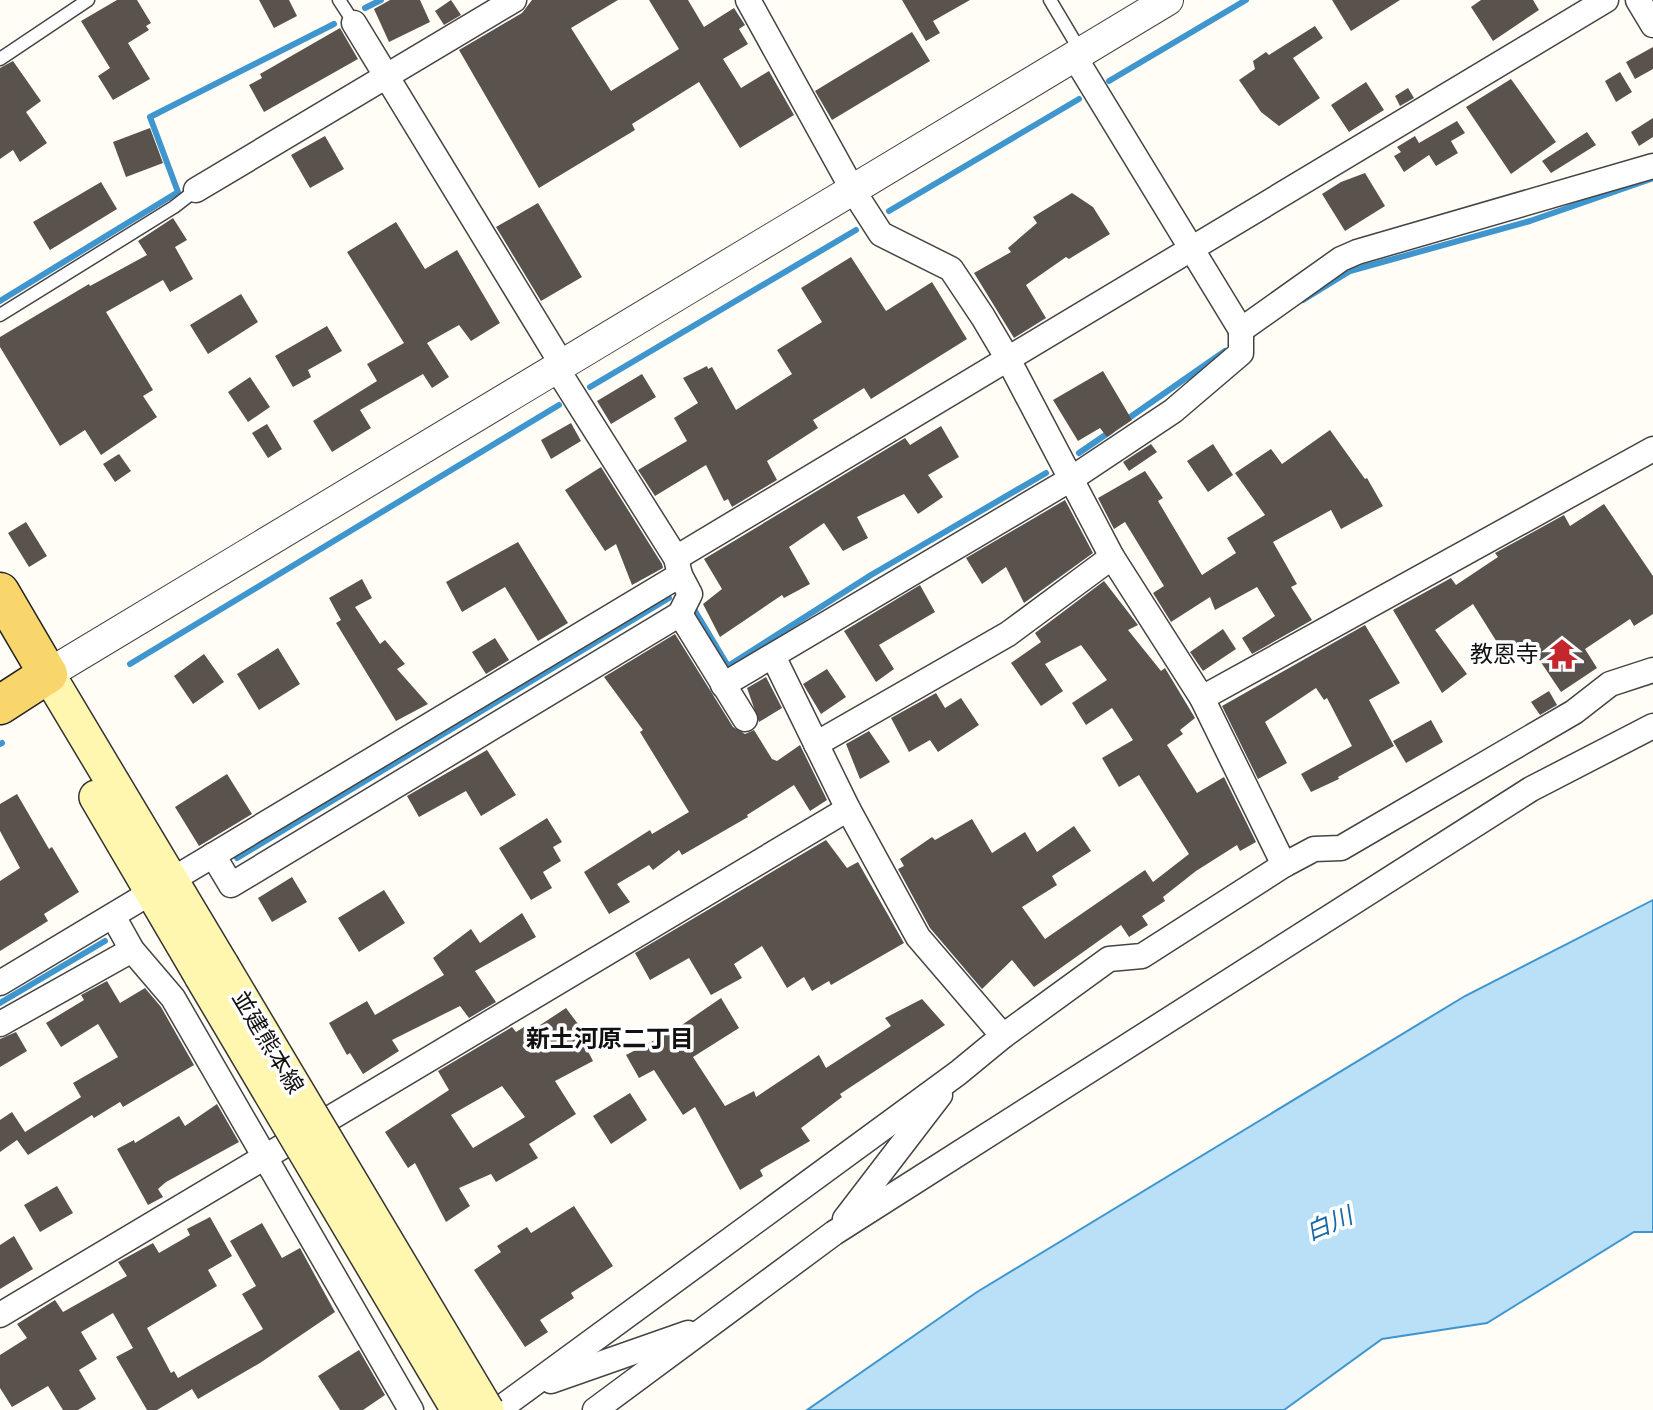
<svg xmlns="http://www.w3.org/2000/svg" width="1653" height="1410" viewBox="0 0 1653 1410" font-family="'Roboto Serif','Noto Sans JP',serif">
	<style>
		.water { fill: #b9e0f7; stroke: #3f96cf; stroke-width: 2 }
		.lines { fill: none; stroke-linecap: round; stroke-linejoin: round }
		.stream { stroke: #3f96cf; stroke-width: 6 }
		.building { fill: #5a524d; fill-rule: evenodd }
		.service-casing { stroke: #444; stroke-width: 15 }
		.minor-casing { stroke: #444; stroke-width: 27 }
		.tertiary-casing { stroke: #444; stroke-width: 32 }
		.secondary-casing { stroke: #333; stroke-width: 36 }
		.primary-casing { stroke: #222; stroke-width: 41 }
		.service { stroke: #fff; stroke-width: 12 }
		.minor { stroke: #fff; stroke-width: 24 }
		.tertiary { stroke: #fff; stroke-width: 30 }
		.secondary { stroke: #fff6b0; stroke-width: 33 }
		.primary { stroke: #f9d66b; stroke-width: 38 }
		.secondary-bridge-casing { stroke: #333; stroke-width: 36; stroke-linecap: butt }
		.secondary-bridge { stroke: #fff6b0; stroke-width: 33 }
		.labels { text-anchor: middle; stroke-width: 7; stroke-linejoin: round; paint-order: stroke }
		.poi-label { font-size: 23px; fill: #111; stroke: #fff; text-anchor: end }
		.street-label { font-size: 23px; fill: #111; stroke: #fff }
		.neighbourhood-label { font-size: 24px; font-weight: bold; fill: #111; stroke: #fff }
		.water-label { font-size: 24px; font-style: italic; fill: #1768a6; stroke: #fff }
	</style>
	<rect width="100%" height="100%" fill="#fffdf5"/>
	<polygon class="water" points="1653,900 1653,1232 1634,1232 1487,1323 1382,1339 1284,1410 807,1410 977,1292 1465,996"/>
	<g class="lines">
		<g class="stream">
			<polyline points="365,8 381,0"/>
			<polyline points="1109,81 1246,0"/>
			<polyline points="889,211 1079,99"/>
			<polyline points="1303,300 1350,271 1530,221 1651,179"/>
			<polyline points="0,301 178,192 150,117 334,24"/>
			<polyline points="590,387 856,230"/>
			<polyline points="1126,420 1225,351"/>
			<polyline points="1079,453 1111,431"/>
			<polyline points="692,606 728,666 871,575 1046,473"/>
			<polyline points="130,664 559,405"/>
			<polyline points="0,744 2,743"/>
			<polyline points="237,858 669,598"/>
			<polyline points="0,1003 105,941"/>
		</g>
	</g>
	<g class="building">
		<polygon points="117,0 137,0 151,23 146,26 149,30 128,43 150,79 113,100 98,76 110,68 81,21"/>
		<polygon points="259,0 289,0 297,16 274,28"/>
		<polygon points="390,0 420,0 430,22 389,42 374,9"/>
		<polygon points="451,0 461,15 444,25 435,11"/>
		<polygon points="532,0 618,0 571,28 611,91 679,49 649,0 688,0 704,27 734,8 745,25 739,29 748,44 723,59 741,88 769,71 794,115 740,148 699,82 632,124 635,130 539,188 459,50 522,13"/>
		<polygon points="902,0 970,0 933,21 940,33 926,41"/>
		<polygon points="1332,0 1400,0 1351,31"/>
		<polygon points="1481,0 1533,0 1539,10 1493,41 1471,7"/>
		<polygon points="1315,26 1323,38 1293,58 1320,98 1279,126 1261,112 1239,80 1255,69 1253,61 1266,52 1269,55"/>
		<polygon points="340,28 358,59 264,112 249,85 262,78 260,74"/>
		<polygon points="912,32 930,61 832,120 815,91"/>
		<polygon points="1653,47 1653,69 1635,79 1626,62"/>
		<polygon points="13,61 41,101 26,112 47,143 20,162 13,150 0,159 0,68"/>
		<polygon points="1620,72 1632,92 1616,102 1605,81"/>
		<polygon points="1511,79 1556,142 1511,174 1466,107"/>
		<polygon points="1366,82 1384,110 1349,132 1331,105"/>
		<polygon points="1408,88 1414,98 1400,106 1395,96"/>
		<polygon points="1653,118 1653,137 1639,146 1631,132"/>
		<polygon points="1457,121 1465,133 1451,141 1458,153 1436,166 1429,155 1404,172 1394,156 1401,152 1397,147 1415,136 1419,143"/>
		<polygon points="150,128 163,163 126,177 113,142"/>
		<polygon points="1587,132 1596,145 1551,173 1542,161"/>
		<polygon points="325,136 344,169 310,188 291,155"/>
		<polygon points="1365,173 1385,206 1345,231 1322,194 1341,182"/>
		<polygon points="101,182 117,209 50,250 33,222"/>
		<polygon points="1072,193 1093,207 1110,234 1069,259 1066,257 1026,285 1046,318 1014,338 974,273 1011,252 1008,248 1037,223 1033,217"/>
		<polygon points="538,203 582,277 541,301 496,227"/>
		<polygon points="173,218 187,240 175,247 193,279 170,292 163,280 106,312 153,390 143,396 157,417 101,455 85,430 60,446 0,347 0,337 89,284 90,286 147,255 138,241"/>
		<polygon points="396,222 425,269 457,250 500,323 471,341 459,325 427,343 449,377 432,388 423,374 360,410 371,428 332,452 313,421 377,381 367,364 404,343 347,252"/>
		<polygon points="851,257 886,311 932,282 967,339 871,399 864,388 813,420 818,428 767,461 777,480 732,507 728,499 724,501 706,465 655,496 638,470 687,441 674,418 698,403 683,378 707,366 708,369 712,367 736,410 792,374 777,350 822,322 801,288"/>
		<polygon points="241,294 258,322 208,354 190,325"/>
		<polygon points="327,326 342,351 308,370 311,377 293,387 275,356"/>
		<polygon points="1103,371 1132,420 1107,437 1100,428 1078,441 1053,400"/>
		<polygon points="642,374 656,397 611,424 597,401"/>
		<polygon points="250,377 270,407 248,422 228,392"/>
		<polygon points="571,423 581,441 551,459 541,440"/>
		<polygon points="267,424 282,449 268,458 252,433"/>
		<polygon points="941,426 959,457 928,475 943,497 918,514 904,494 857,517 868,538 843,551 824,523 789,547 810,584 784,598 782,595 720,637 703,604 722,589 704,559 905,438 910,445"/>
		<polygon points="1330,430 1365,479 1367,478 1383,506 1341,529 1331,510 1273,542 1297,584 1291,587 1312,620 1252,654 1242,638 1275,616 1257,587 1215,610 1210,597 1171,622 1153,593 1164,586 1125,522 1114,529 1098,498 1145,471 1163,498 1158,501 1202,575 1236,553 1227,538 1265,515 1235,473 1271,449 1282,464"/>
		<polygon points="1151,444 1157,452 1129,471 1123,462"/>
		<polygon points="1213,444 1233,475 1208,492 1187,461"/>
		<polygon points="119,454 131,471 115,482 103,464"/>
		<polygon points="601,467 662,564 663,568 632,585 616,544 605,551 565,490"/>
		<polygon points="1065,500 1093,553 1024,603 1006,567 982,584 966,558"/>
		<polygon points="1604,504 1653,576 1653,614 1634,626 1630,619 1585,649 1597,668 1561,692 1532,649 1510,663 1473,604 1435,630 1467,674 1442,693 1393,610 1451,578 1456,585 1498,557 1495,553 1564,515 1570,526"/>
		<polygon points="26,522 47,556 29,567 8,533"/>
		<polygon points="518,542 568,623 538,641 505,587 462,612 446,582"/>
		<polygon points="362,579 372,598 355,607 380,644 385,640 405,664 397,669 428,704 396,721 336,623 341,620 329,598"/>
		<polygon points="1104,581 1138,625 1128,630 1161,671 1165,668 1195,718 1180,730 1183,734 1167,745 1197,793 1224,777 1256,842 1240,851 1237,845 1196,871 1163,897 1165,901 1142,916 1148,925 1129,937 1121,925 1034,987 1012,960 982,989 930,928 898,869 904,866 900,859 932,837 935,840 972,819 992,853 1025,832 1037,852 1074,826 1091,851 1052,876 1057,885 1022,907 1045,939 1145,870 1153,882 1189,854 1139,775 1119,787 1102,758 1133,740 1112,708 1086,725 1072,703 1107,680 1081,645 1045,664 1063,691 1041,706 1011,663 1041,642 1035,633"/>
		<polygon points="920,585 935,612 879,645 894,669 876,682 844,631"/>
		<polygon points="1365,625 1400,683 1369,700 1394,746 1338,777 1339,779 1311,792 1301,774 1352,746 1327,698 1324,700 1316,688 1265,722 1287,763 1258,779 1222,706"/>
		<polygon points="1223,629 1236,649 1203,671 1190,652"/>
		<polygon points="675,634 733,727 745,734 754,730 772,759 777,761 800,745 827,800 810,811 794,785 747,815 748,817 682,855 679,850 653,870 649,865 617,884 630,902 609,914 584,872 650,830 652,834 689,812 640,732 643,730 604,677"/>
		<polygon points="495,638 509,660 486,674 472,652"/>
		<polygon points="278,648 300,684 259,710 237,674"/>
		<polygon points="204,654 224,682 193,704 174,676"/>
		<polygon points="827,669 846,697 821,714 803,684"/>
		<polygon points="766,677 782,708 759,722 747,688"/>
		<polygon points="1549,691 1557,705 1540,715 1531,702"/>
		<polygon points="936,693 945,708 961,698 979,725 938,752 930,740 909,752 891,718"/>
		<polygon points="1431,720 1443,742 1406,763 1393,741"/>
		<polygon points="869,731 890,762 860,779 846,744"/>
		<polygon points="487,750 516,795 481,816 466,791 419,817 407,796"/>
		<polygon points="227,774 252,814 199,846 175,807"/>
		<polygon points="17,794 49,849 52,847 79,892 44,914 48,921 0,951 0,881 20,868 0,831 0,804"/>
		<polygon points="547,818 562,842 553,847 561,861 543,872 552,888 531,900 499,848"/>
		<polygon points="826,840 847,868 858,862 904,943 831,985 829,981 812,991 804,977 787,988 762,946 734,964 742,978 711,995 689,958 650,980 635,953"/>
		<polygon points="292,877 307,902 272,922 258,898"/>
		<polygon points="384,890 405,923 359,952 338,918"/>
		<polygon points="522,913 536,937 475,971 496,1002 469,1018 460,1006 392,1040 399,1051 363,1074 350,1053 347,1055 329,1023 367,1001 375,1015 444,975 433,958 471,929 480,943"/>
		<polygon points="107,981 120,1003 145,988 161,1007 194,1065 123,1107 120,1102 94,1118 92,1115 28,1155 17,1140 0,1152 0,1120 12,1112 25,1132 81,1097 73,1083 118,1057 98,1024 61,1047 46,1023 84,1000 81,995"/>
		<polygon points="721,998 739,1028 693,1057 725,1106 754,1091 756,1097 819,1055 826,1068 891,1026 885,1018 922,999 945,1025 840,1094 842,1097 801,1128 810,1141 760,1170 763,1176 740,1190 695,1107 683,1115 654,1070 639,1078 626,1055 676,1029"/>
		<path d="M 566,1008 L 578,1024 L 575,1026 L 593,1061 L 555,1081 L 576,1114 L 529,1144 L 538,1158 L 496,1182 L 491,1174 L 459,1188 L 470,1206 L 446,1222 L 415,1163 L 408,1168 L 385,1132 L 449,1090 L 438,1071 L 512,1027 L 516,1032 L 524,1027 L 528,1033 ZM 502,1086 L 525,1117 L 473,1148 L 451,1115 Z"/>
		<polygon points="16,1032 27,1051 0,1067 0,1039"/>
		<polygon points="630,1093 647,1120 611,1144 593,1116"/>
		<polygon points="217,1104 239,1142 166,1182 158,1189 163,1197 148,1205 117,1149 134,1140 135,1143 179,1116 185,1126"/>
		<polygon points="57,1186 73,1213 40,1232 24,1205"/>
		<polygon points="574,1206 613,1266 571,1293 574,1298 540,1320 548,1332 525,1347 474,1270 501,1252 497,1246 527,1227 531,1233"/>
		<polygon points="210,1217 232,1256 208,1270 217,1286 147,1328 171,1373 174,1371 178,1378 263,1329 242,1294 256,1286 230,1241 262,1223 282,1258 300,1248 335,1312 260,1363 198,1399 192,1389 157,1410 147,1410 116,1357 133,1348 113,1313 81,1332 97,1359 79,1370 96,1399 78,1410 63,1410 48,1386 12,1407 0,1388 0,1355 27,1338 17,1324 55,1300 63,1312 127,1276 118,1262 153,1243 159,1253 190,1235 187,1229"/>
		<polygon points="14,1236 33,1269 0,1289 0,1245"/>
		<polygon points="359,1350 385,1395 363,1410 340,1410 318,1376"/>
	</g>
	<g class="lines">
		<defs>
			<g id="service">
				<polyline points="339,0 354,23"/>
				<polyline points="1050,0 1081,52"/>
				<polyline points="0,59 88,0"/>
				<polyline points="0,315 174,207 196,190"/>
			</g>
			<g id="minor">
				<polyline points="748,0 854,192 881,234 951,269 983,317 1009,361 1112,557 1202,698 1284,865"/>
				<polyline points="1638,0 1653,25"/>
				<polyline points="354,23 563,366"/>
				<polyline points="1074,56 1241,330 1341,259 1357,252 1653,166"/>
				<polyline points="196,190 514,0"/>
				<polyline points="676,558 1606,0"/>
				<polyline points="680,614 690,594 680,575"/>
				<polyline points="773,656 848,809 918,937 1003,1036 1109,959 1142,956 1284,865 1314,849 1341,848 1574,712 1610,684 1653,670"/>
				<polyline points="723,685 1071,479 1173,411 1241,353 1241,330"/>
				<polyline points="1202,698 1653,449"/>
				<polyline points="816,744 1008,634 1112,557"/>
				<polyline points="213,855 231,885 680,614 745,719"/>
				<polyline points="113,916 132,950 173,998 411,1410"/>
				<polyline points="0,983 680,575 676,558 557,369"/>
				<polyline points="0,1024 132,950"/>
				<polyline points="845,1219 940,1095"/>
				<polyline points="0,1315 848,809"/>
				<polyline points="551,1381 688,1333"/>
				<polyline points="498,1410 958,1073 1003,1036"/>
				<polyline points="595,1410 834,1233 1531,789 1653,726"/>
			</g>
			<polyline id="tertiary" points="48,674 1168,0"/>
			<g id="secondary">
				<polyline points="48,674 222,965"/>
				<polyline points="96,797 201,976"/>
			</g>
			<polyline id="primary" points="0,592 48,674 0,705"/>
		</defs>
		<use href="#service" class="service-casing"/>
		<use href="#minor" class="minor-casing"/>
		<use href="#tertiary" class="tertiary-casing"/>
		<use href="#secondary" class="secondary-casing"/>
		<use href="#primary" class="primary-casing"/>
		<use href="#service" class="service"/>
		<use href="#minor" class="minor"/>
		<use href="#tertiary" class="tertiary"/>
		<use href="#secondary" class="secondary"/>
		<use href="#primary" class="primary"/>
		<defs>
			<g id="secondary-bridge">
				<polyline points="222,965 487,1410"/>
				<polyline points="201,976 458,1410"/>
			</g>
		</defs>
		<use href="#secondary-bridge" class="secondary-bridge-casing"/>
		<use href="#secondary-bridge" class="secondary-bridge"/>
	</g>
	<defs>
		<symbol id="temple-bare" viewBox="-9 -9 18 18"><path d="M0-6L5-2H3V0L6.5 2.5H4V6H1.5V3h-3V6H-4V2.5H-6.5L-3 0V-2H-5Z" fill="#c4262e" stroke="#fff" stroke-width="2.5" paint-order="stroke"/></symbol>
	</defs>
	<g fill-rule="evenodd">
		<use href="#temple-bare" x="1540" y="632" width="44" height="44"/>
	</g>
	<g class="labels">
		<g class="poi-label">
			<text x="1539" y="662">教恩寺</text>
		</g>
		<g class="street-label">
			<text transform="translate(268 1042) rotate(59)" y="8">並建熊本線</text>
		</g>
		<g class="neighbourhood-label">
			<text x="610" y="1047">新土河原二丁目</text>
		</g>
		<g class="water-label">
			<text transform="translate(1329 1224) rotate(-23)" y="8">白川</text>
		</g>
	</g>
</svg>
